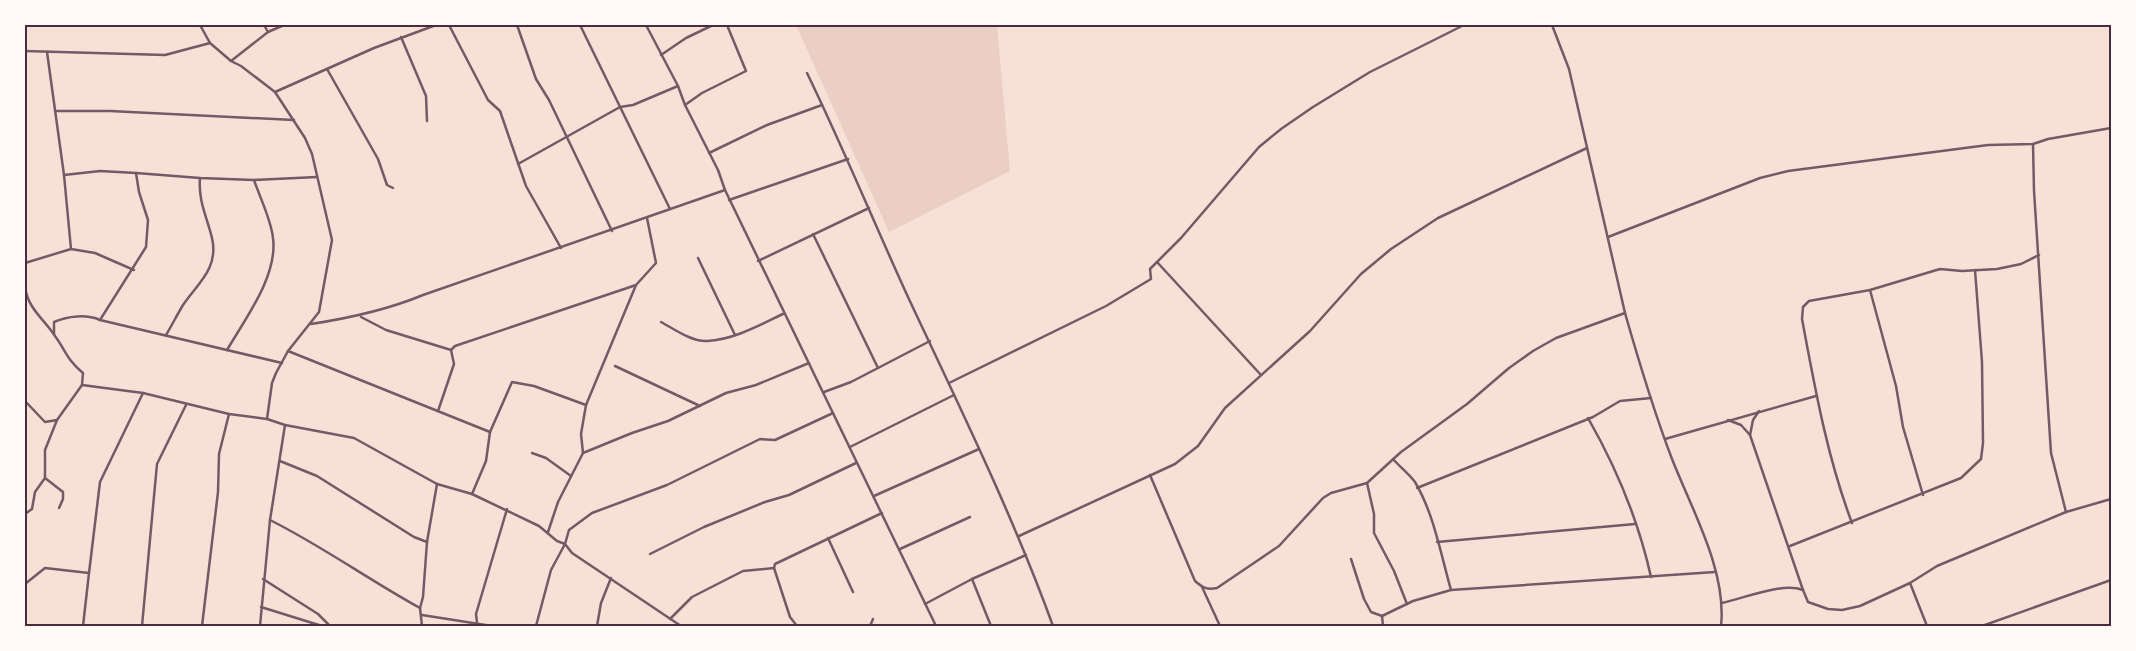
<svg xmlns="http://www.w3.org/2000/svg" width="2136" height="651" viewBox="0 0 2136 651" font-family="'Sofia Sans Condensed',sans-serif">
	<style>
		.green { fill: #ebcfc5 }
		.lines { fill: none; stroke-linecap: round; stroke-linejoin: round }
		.minor { stroke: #755966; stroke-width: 2.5 }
		.neatline { fill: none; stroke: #4a2c40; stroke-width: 2 }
	</style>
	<rect width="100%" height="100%" fill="#f7e1d7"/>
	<polygon class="green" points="796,25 997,25 1010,171 889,232"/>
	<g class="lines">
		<g class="minor">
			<polyline points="200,25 210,43 231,61 241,66 275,92 305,138 312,154 332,240 319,312 288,351 276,373 272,383 267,419"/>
			<polyline points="264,25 268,32"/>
			<polyline points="449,25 488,100 500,111 526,186 561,248"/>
			<polyline points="517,25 536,79 549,100 612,231"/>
			<polyline points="580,25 670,209"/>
			<polyline points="646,25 678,86 685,105 718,170 725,190 936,626"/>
			<path d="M 1552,25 L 1569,69 L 1625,313 C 1639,362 1654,412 1672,459 C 1692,510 1727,571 1721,626"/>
			<polyline points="401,37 426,96 427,121"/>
			<polyline points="25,51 165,55 210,43"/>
			<polyline points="47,52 64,175 71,249"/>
			<polyline points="661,55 686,38 713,25"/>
			<polyline points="231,61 268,32 284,25"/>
			<polyline points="327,69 378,159 387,185 393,188"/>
			<path d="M 807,73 C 843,147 874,223 908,297 C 959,406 1012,513 1053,626"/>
			<polyline points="275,92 374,48 436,25"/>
			<polyline points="685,105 702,93 746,71 727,25"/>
			<polyline points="55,111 110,111 294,120"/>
			<polyline points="2033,144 2034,191 2051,453 2066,512"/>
			<polyline points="709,153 767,125 822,105"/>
			<polyline points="518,164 620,107 633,105 678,86"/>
			<polyline points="64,175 100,171 136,173"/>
			<polyline points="729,200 848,159"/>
			<polyline points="813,234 878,368"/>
			<polyline points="1608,237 1760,178 1788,171 1988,145 2033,144 2048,139 2111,128"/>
			<polyline points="698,258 735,335"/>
			<polyline points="758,261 869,208"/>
			<polyline points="1157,262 1261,375"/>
			<polyline points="25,263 71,249 95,253 134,270"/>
			<path d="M 25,287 C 28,309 44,319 55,336 C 66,351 67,360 83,373 L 82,385 L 143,393 L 229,414 L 267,419 L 285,425 L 354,438 L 437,484 L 472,494 L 539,526 L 557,541 L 565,544 L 572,553 L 681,626"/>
			<polyline points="1870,290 1896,386 1903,427 1923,495"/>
			<polyline points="361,317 386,330 451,350 455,346 636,285 656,263 647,218"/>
			<polyline points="100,320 282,363"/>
			<path d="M 661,322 C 674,329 692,342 707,341 C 733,340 760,325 783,314"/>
			<path d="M 311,324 C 350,318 387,310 423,295 L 725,190"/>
			<path d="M 54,334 L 54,322 C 68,316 86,314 100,320 L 146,247 L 148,220 L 139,192 L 136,173 L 200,178 L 254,180 L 317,177"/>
			<path d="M 166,335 C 172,325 177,315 183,305 C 198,283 219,268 212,238 C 207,217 198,201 200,178"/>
			<path d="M 227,350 C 245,319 278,276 273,238 C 271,219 260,198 254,180"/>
			<polyline points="288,351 490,432"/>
			<polyline points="615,366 700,406"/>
			<polyline points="949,383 1106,306 1151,279 1150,269 1181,238 1259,147 1281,129 1313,107 1370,72 1464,25"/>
			<polyline points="824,392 851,382 930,341"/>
			<polyline points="25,401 45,422 57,420"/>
			<polyline points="586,405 636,285"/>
			<polyline points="438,411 454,364 451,350"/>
			<path d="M 1588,418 C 1616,467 1639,523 1651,577"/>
			<polyline points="1728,420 1741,425 1750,435 1803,590"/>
			<polyline points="1750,435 1753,420 1759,411"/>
			<polyline points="1665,439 1816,396"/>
			<polyline points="850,447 954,395"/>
			<polyline points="532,453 546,458 571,476"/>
			<path d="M 1393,459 C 1400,467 1409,474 1415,482 C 1434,514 1441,555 1451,590"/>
			<polyline points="280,461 317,476 414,537 427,542"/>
			<path d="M 1150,475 L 1195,581 C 1203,588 1207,590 1217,588 L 1279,546 L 1323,498 L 1331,493 L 1367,483 L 1401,452 L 1467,404 L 1509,368 L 1533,351 L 1556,338 L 1625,313"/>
			<polyline points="45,478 63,492 63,499 59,508"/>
			<polyline points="1367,483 1374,514 1374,533 1394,571 1407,604"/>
			<polyline points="1417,488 1593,417 1620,401 1651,398"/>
			<polyline points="472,494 486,461 490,432 512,382 534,386 586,405 581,434 583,453"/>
			<polyline points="874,496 979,449"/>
			<polyline points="25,514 32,509 35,492 45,478 45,450 57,420 82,385"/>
			<path d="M 270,520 C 322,546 369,580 420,608"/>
			<path d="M 1852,523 C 1827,457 1815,388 1802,319 L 1803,307 L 1809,301 L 1870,290 L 1940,269 L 1962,271 L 1997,269 L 2021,264 L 2039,255"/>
			<polyline points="548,532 558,502 583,453 632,433 668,421 726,393 756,385 809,363"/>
			<polyline points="1019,536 1175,464 1198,446 1225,408 1310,331 1361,274 1391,249 1438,218 1587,148"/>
			<polyline points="828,538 853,592"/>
			<polyline points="1437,542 1635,524"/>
			<polyline points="1790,546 1961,478 1981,459 1983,443 1982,362 1975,270"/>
			<polyline points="900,549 970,517"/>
			<polyline points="650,554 704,527 765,502 789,495 856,463"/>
			<polyline points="1351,559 1364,599 1371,612 1382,616 1413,601 1451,590 1715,572"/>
			<polyline points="774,568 790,617 797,626"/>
			<polyline points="89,573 100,482 143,393"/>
			<polyline points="263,579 318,614 330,626"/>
			<polyline points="972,579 991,626"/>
			<polyline points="1910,583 1927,626"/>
			<polyline points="25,584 45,568 89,573 83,626"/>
			<polyline points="1202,587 1220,626"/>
			<path d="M 1722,603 C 1745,598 1782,582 1803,590 L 1808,602 L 1828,609 L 1842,610 L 1860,606 L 1910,583 L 1937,566 L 2066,512 L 2111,499"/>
			<polyline points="925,604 972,579 1026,555"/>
			<polyline points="261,607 322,626"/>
			<polyline points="422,615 492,626"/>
			<polyline points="1382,616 1383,626"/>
			<polyline points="670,619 692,597 743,571 774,568 775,564 882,513"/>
			<polyline points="477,623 476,614 507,509"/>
			<polyline points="29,626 49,626"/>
			<polyline points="142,626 157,464 186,405"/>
			<polyline points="202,626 218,492 219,454 229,414"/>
			<polyline points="260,626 270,520 285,425"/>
			<polyline points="422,626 420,608 423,597 427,542 437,484"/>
			<polyline points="536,626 551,570 565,544 569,530 592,513 667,485 760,439 775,440 833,413"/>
			<polyline points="597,626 601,603 611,578"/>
			<polyline points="870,626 873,619"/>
			<polyline points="1982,626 2111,580"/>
		</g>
	</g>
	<rect width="2136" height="651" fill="none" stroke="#fffaf5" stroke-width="52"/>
	<rect x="26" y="26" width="2084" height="599" class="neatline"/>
</svg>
